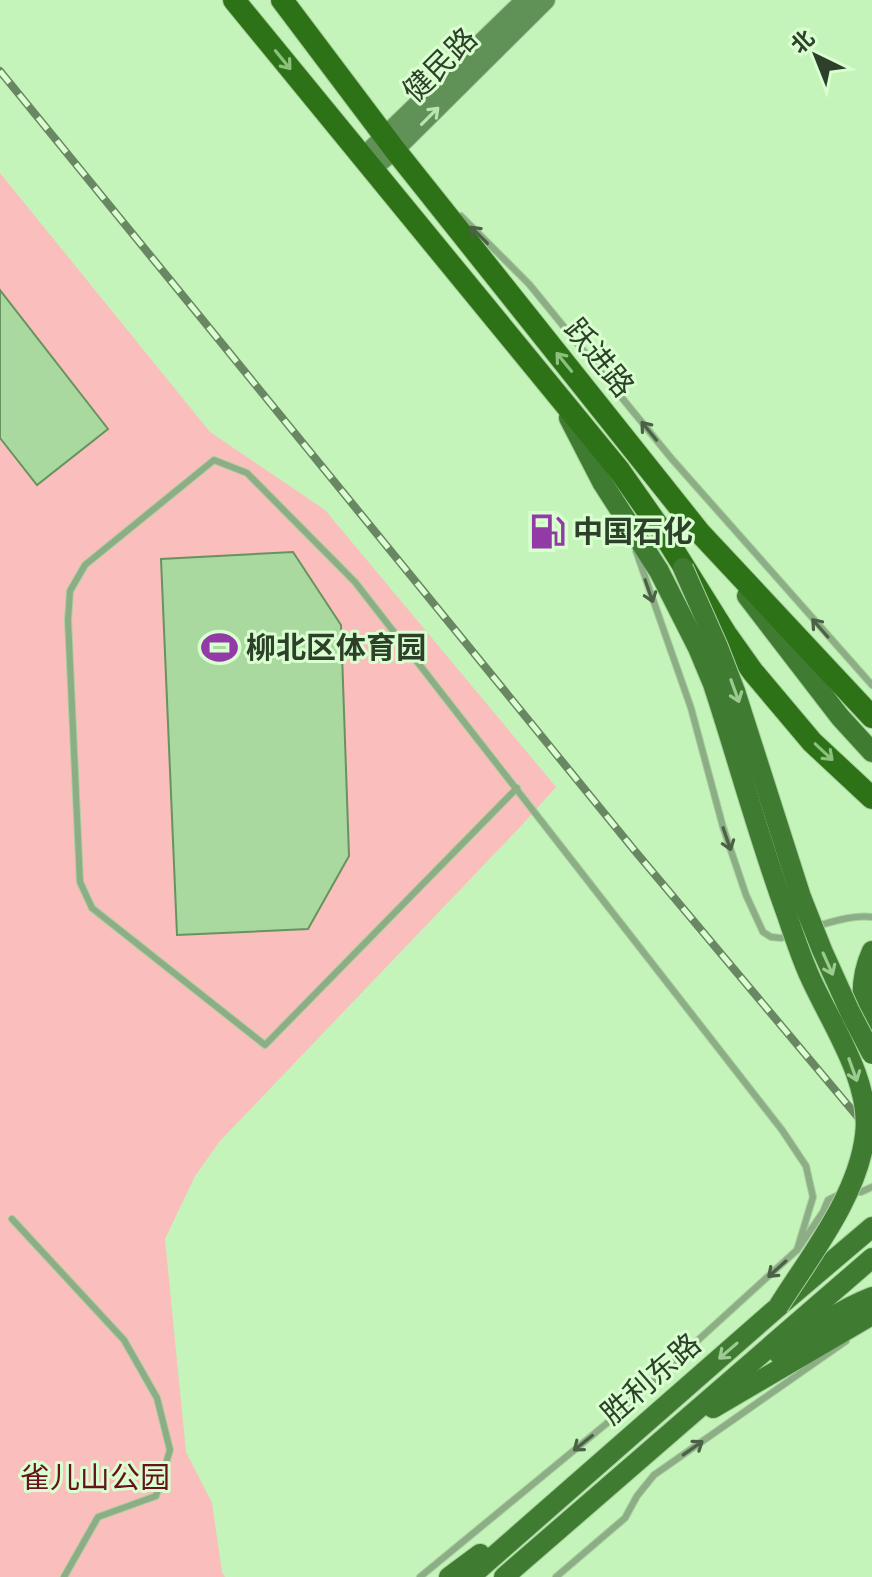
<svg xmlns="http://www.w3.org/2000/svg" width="872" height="1577" viewBox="0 0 872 1577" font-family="Signika,'Noto Sans SC',sans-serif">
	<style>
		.green { fill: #fabebd }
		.building { fill: #aad9a0; stroke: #67935e; stroke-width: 2 }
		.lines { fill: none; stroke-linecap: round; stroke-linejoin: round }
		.service-casing { stroke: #a7d09d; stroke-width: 8 }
		.secondary-casing { stroke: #a7d09d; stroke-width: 20 }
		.primary-casing { stroke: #a7d09d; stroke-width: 22 }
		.trunk-casing { stroke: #a7d09d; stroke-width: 24 }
		.service { stroke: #8cad85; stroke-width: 6 }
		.secondary { stroke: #609156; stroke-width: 18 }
		.primary { stroke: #3f7c31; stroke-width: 20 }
		.trunk { stroke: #2e7218; stroke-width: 22 }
		.rail-casing { stroke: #698762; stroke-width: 8 }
		.rail { stroke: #d9ffd0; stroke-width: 5; stroke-dasharray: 15; stroke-linecap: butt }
		.primary-bridge-casing { stroke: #a7d09d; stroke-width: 22; stroke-linecap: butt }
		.primary-bridge { stroke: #3f7c31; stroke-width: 20 }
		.oneway { stroke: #8cc07d }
		.oneway2 { stroke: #bbe4b2 }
		.oneway3 { stroke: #4a6145 }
		.oneway4 { stroke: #9bcb90 }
		.labels { text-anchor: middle; stroke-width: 6; stroke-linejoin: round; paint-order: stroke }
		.street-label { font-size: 30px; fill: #2d4029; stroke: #d9ffd0 }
		.poi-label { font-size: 30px; font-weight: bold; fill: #2d4029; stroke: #d9ffd0; text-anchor: start }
		.park-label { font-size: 30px; fill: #67121c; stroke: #d9ffd0 }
	</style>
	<rect width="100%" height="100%" fill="#c5f4ba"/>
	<polygon class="green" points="0,173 210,432 325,510 556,787 521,826 220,1141 195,1176 165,1239 186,1452 212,1503 222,1572 225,1577 0,1577"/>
	<g class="building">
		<polygon points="0,290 108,429 37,485 0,438"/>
		<polygon points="293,552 341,625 349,856 308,929 177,935 161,559"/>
	</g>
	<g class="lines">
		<defs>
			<g id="service">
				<polyline points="461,216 529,284 671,458 872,685"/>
				<polyline points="636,551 691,708 723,827 746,895 763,932 771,937 781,938 791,935"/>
				<polyline points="517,788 265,1045 92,908 80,882 68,620 70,591 85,565 214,460 247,473 355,582 782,1130 806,1166 813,1197 797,1250"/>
				<path d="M 817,926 C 835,921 853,915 872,917"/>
				<polyline points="853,1192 861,1192 872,1187"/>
				<polyline points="12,1219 124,1340 157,1398 170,1450 156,1496 98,1517 64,1577"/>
				<polyline points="420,1577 606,1424 797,1250 823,1212 828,1200 842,1193"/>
				<polyline points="556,1577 625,1518 637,1496 654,1475 846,1341"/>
			</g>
			<g id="secondary">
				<polyline points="363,157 525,0"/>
				<polyline points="373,168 395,150 546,0"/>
			</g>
			<g id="primary">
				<polyline points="569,418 602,482 659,571"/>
				<polyline points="747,596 840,717 872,752"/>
				<path d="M 869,1045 C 863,1012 857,983 872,951"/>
				<path d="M 779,1354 C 809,1332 838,1310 872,1297"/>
				<polyline points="713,1408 872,1315"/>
				<polyline points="449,1577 480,1554"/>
				<polyline points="470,1577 778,1307 872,1227"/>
				<polyline points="504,1577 872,1258"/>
			</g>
			<g id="trunk">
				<polyline points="234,0 619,470 661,530 726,634 753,672 812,742 872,798"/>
				<polyline points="282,0 395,150 700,533 872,717"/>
			</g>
		</defs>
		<use href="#service" class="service-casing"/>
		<use href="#secondary" class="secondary-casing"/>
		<use href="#primary" class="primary-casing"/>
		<use href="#trunk" class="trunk-casing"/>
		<use href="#service" class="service"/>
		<use href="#secondary" class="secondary"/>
		<use href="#primary" class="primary"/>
		<use href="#trunk" class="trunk"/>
		<defs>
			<polyline id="rail" points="0,71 635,851 872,1134"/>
		</defs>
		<use href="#rail" class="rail-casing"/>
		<use href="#rail" class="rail"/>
		<defs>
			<g id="primary-bridge">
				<polyline points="683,568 718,647 735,691 801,897 822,950 850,1012 872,1054"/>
				<path d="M 659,571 L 698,648 L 713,684 C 738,760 759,839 787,915 C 794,936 801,957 810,977 C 831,1024 872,1082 865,1135 C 858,1196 810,1256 778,1307"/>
			</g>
		</defs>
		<use href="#primary-bridge" class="primary-bridge-casing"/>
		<use href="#primary-bridge" class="primary-bridge"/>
	</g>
	<defs><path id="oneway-shaft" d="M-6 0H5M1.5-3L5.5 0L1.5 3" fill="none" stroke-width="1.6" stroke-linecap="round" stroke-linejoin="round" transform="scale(2)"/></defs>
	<g class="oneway">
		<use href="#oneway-shaft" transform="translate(283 60) rotate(51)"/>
		<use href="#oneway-shaft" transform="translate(564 362) rotate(-129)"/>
		<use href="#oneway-shaft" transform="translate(824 752) rotate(43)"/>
	</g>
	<use class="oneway2" href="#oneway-shaft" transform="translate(430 116) rotate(-45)"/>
	<g class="oneway3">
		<use href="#oneway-shaft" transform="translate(479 235) rotate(-135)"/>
		<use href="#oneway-shaft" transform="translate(649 431) rotate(-129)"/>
		<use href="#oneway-shaft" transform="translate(649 591) rotate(71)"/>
		<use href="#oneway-shaft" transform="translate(820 628) rotate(-131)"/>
		<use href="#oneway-shaft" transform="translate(727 839) rotate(71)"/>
		<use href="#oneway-shaft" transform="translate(777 1269) rotate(138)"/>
		<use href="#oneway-shaft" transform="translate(583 1443) rotate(141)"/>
		<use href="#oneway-shaft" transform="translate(693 1448) rotate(-35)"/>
	</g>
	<g class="oneway4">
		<use href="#oneway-shaft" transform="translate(735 691) rotate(70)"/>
		<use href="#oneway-shaft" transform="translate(828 964) rotate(66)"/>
		<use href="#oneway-shaft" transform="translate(853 1070) rotate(70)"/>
		<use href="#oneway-shaft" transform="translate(728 1351) rotate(139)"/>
	</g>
	<defs>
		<symbol id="fuel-bare" viewBox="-9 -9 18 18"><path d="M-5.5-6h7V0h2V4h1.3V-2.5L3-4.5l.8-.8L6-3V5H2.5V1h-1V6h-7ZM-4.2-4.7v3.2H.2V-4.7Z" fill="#923aa6" stroke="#d9ffd0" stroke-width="2.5" paint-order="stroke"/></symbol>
		<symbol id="stadium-bare" viewBox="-9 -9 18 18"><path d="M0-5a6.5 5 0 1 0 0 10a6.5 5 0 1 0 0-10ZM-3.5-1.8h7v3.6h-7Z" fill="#923aa6" stroke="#d9ffd0" stroke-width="2.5" paint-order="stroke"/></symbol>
	</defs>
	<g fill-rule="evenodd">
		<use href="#fuel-bare" x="522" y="506" width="51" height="51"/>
		<use href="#stadium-bare" x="194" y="622" width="51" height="51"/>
	</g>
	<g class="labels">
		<g class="street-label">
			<text transform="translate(440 65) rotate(-45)" y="10">健民路</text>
			<text transform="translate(599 358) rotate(51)" y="10">跃进路</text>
			<text transform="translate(651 1379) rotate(-41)" y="10">胜利东路</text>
		</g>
		<g class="poi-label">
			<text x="573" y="542">中国石化</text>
			<text x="246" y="658">柳北区体育园</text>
		</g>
		<g class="park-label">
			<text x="95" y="1488">雀儿山公园</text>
		</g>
	</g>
	<g transform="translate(816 56) rotate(317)" stroke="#d9ffd0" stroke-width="6" paint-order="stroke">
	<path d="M0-6L14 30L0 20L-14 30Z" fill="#2d4029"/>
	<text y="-12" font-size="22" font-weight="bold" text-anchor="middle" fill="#2d4029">北</text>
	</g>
</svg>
